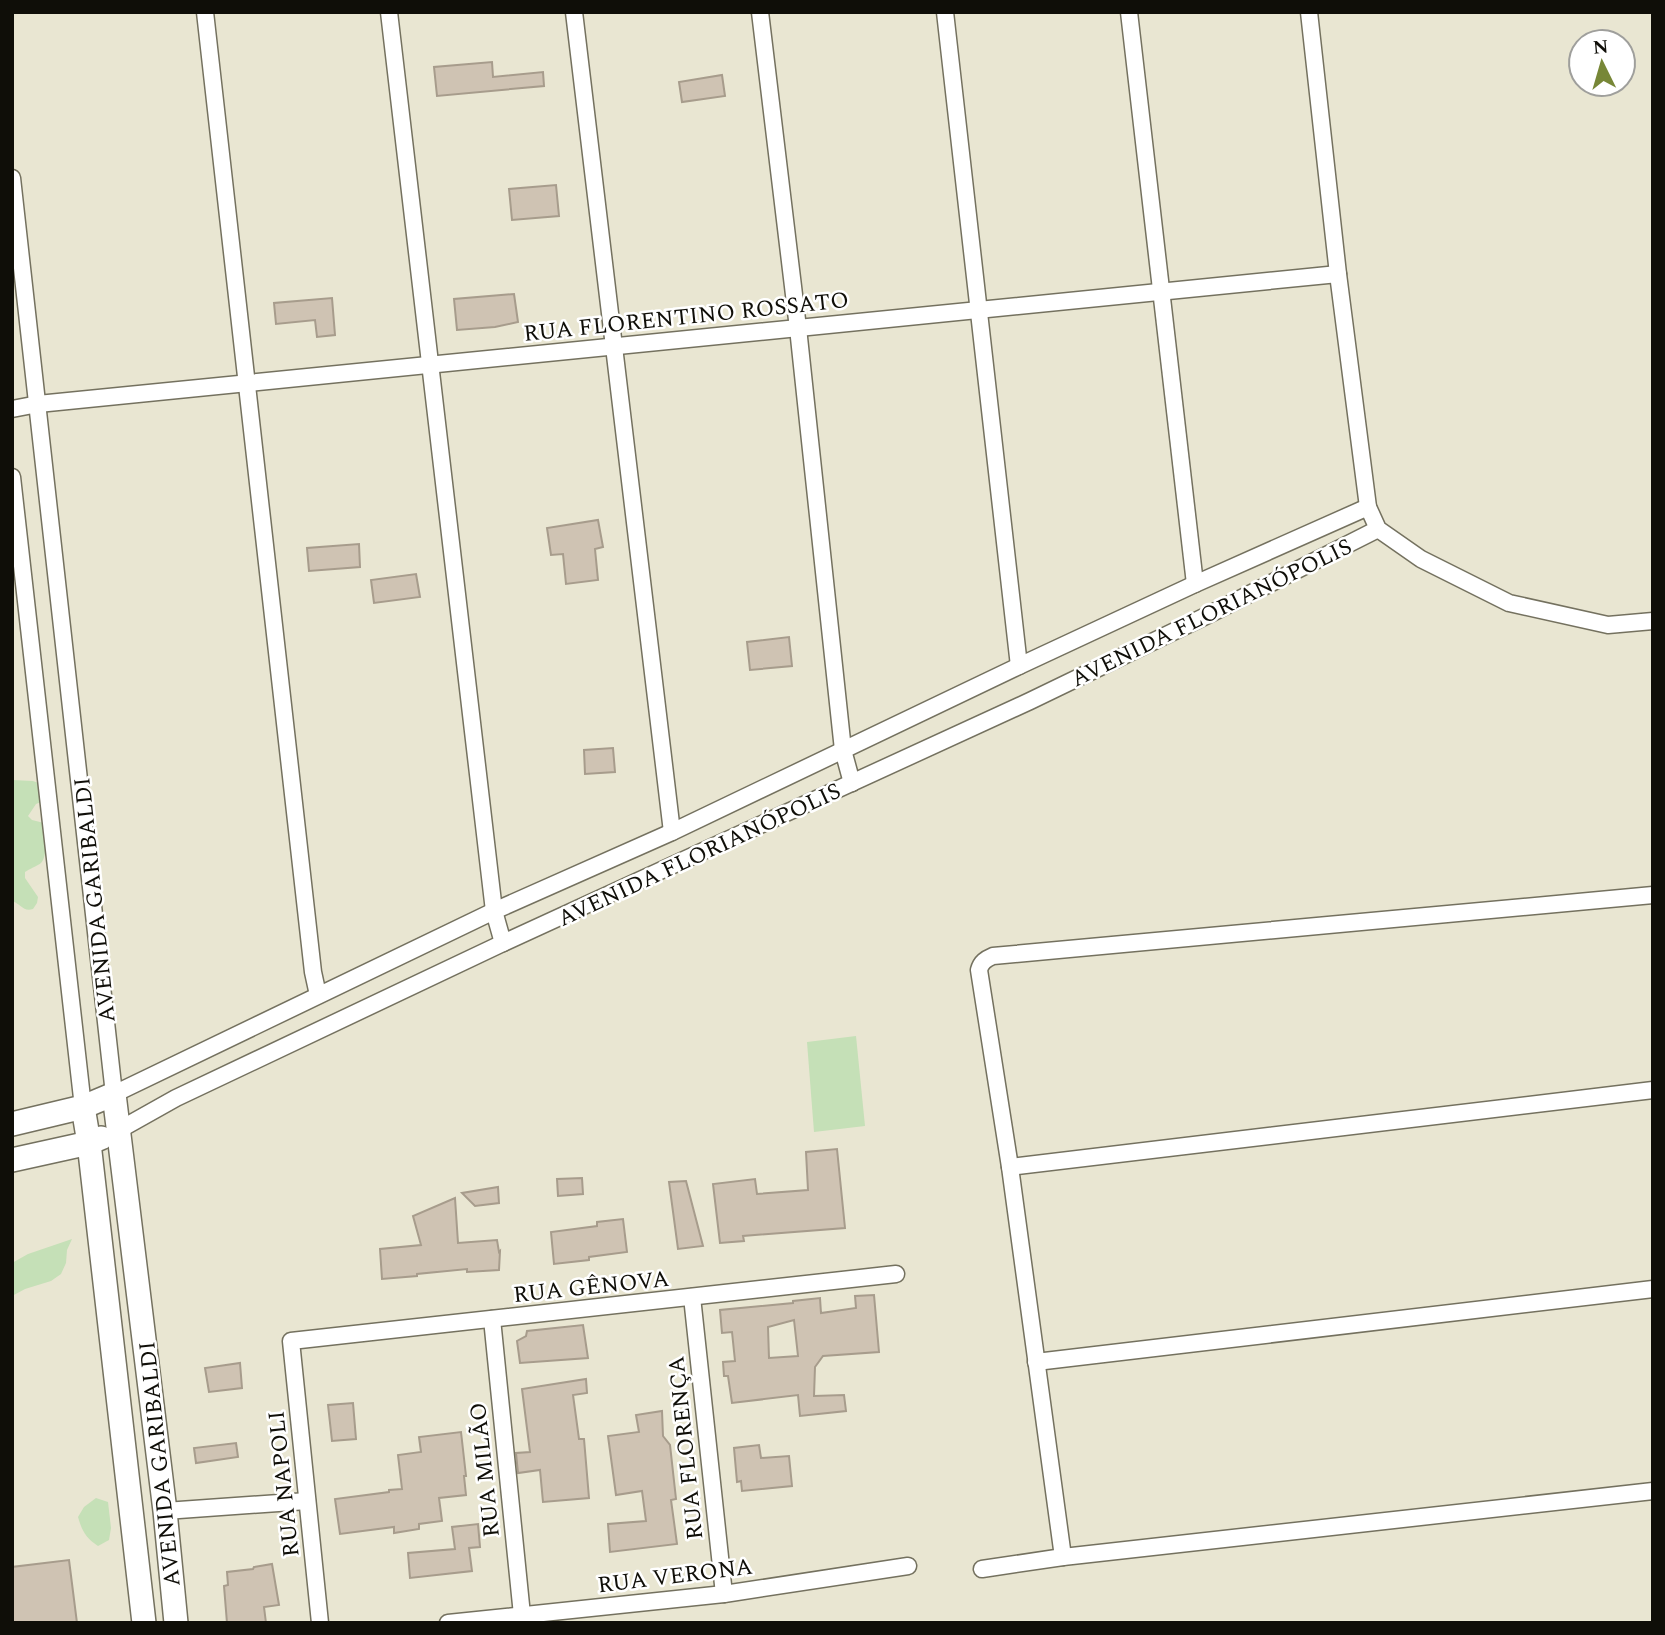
<svg xmlns="http://www.w3.org/2000/svg" width="1665" height="1635" viewBox="0 0 1665 1635" font-family="Spectral,serif">
	<style>
		.green { fill: #c5e0b7 }
		.building { fill: #cfc3b3; stroke: #a79c8c; stroke-width: 2; fill-rule: evenodd }
		.lines { fill: none; stroke-linecap: round; stroke-linejoin: round }
		.street-casing { stroke: #74715f; stroke-width: 19 }
		.secondary-casing { stroke: #74715f; stroke-width: 26 }
		.street { stroke: #fff; stroke-width: 16 }
		.secondary { stroke: #fff; stroke-width: 23 }
		.labels { text-anchor: middle; stroke-width: 5; stroke-linejoin: round; paint-order: stroke }
		.street-label { font-size: 23px; fill: #0f0e08; stroke: #fff }
	</style>
	<rect width="100%" height="100%" fill="#e9e6d2"/>
	<g class="green">
		<path d="M 12,780 L 33,781 L 41,784 L 41,802 L 36,804 L 28,816 L 32,820 L 44,823 C 46,832 48,856 41,863 C 37,866 29,869 25,872 L 25,878 L 38,897 L 37,903 L 33,909 C 23,912 21,904 12,901 Z"/>
		<polygon points="856,1036 865,1126 814,1132 807,1042"/>
		<polygon points="72,1239 67,1250 66,1263 61,1274 51,1281 25,1289 12,1296 12,1263 28,1254"/>
		<path d="M 96,1498 L 108,1502 L 111,1528 L 109,1540 L 98,1546 C 86,1538 82,1531 78,1517 L 84,1507 Z"/>
	</g>
	<g class="building">
		<polygon points="492,62 493,77 543,72 544,86 437,96 434,67"/>
		<polygon points="722,75 725,96 682,102 679,82"/>
		<polygon points="556,185 559,216 512,220 509,189"/>
		<polygon points="514,294 518,322 495,327 457,330 454,299"/>
		<polygon points="332,298 335,335 317,337 315,320 276,324 274,303"/>
		<polygon points="598,520 603,547 595,549 598,580 566,584 563,554 551,555 547,528"/>
		<polygon points="359,544 360,567 309,571 307,548"/>
		<polygon points="416,574 420,597 374,603 371,580"/>
		<polygon points="789,637 792,666 750,670 747,642"/>
		<polygon points="613,748 615,772 585,774 584,750"/>
		<polygon points="837,1149 845,1228 743,1236 744,1241 720,1243 713,1184 755,1179 757,1194 808,1190 806,1152"/>
		<polygon points="582,1178 583,1194 558,1196 557,1179"/>
		<polygon points="686,1181 703,1246 678,1249 669,1182"/>
		<polygon points="498,1187 499,1203 475,1206 462,1193"/>
		<polygon points="455,1198 458,1243 497,1240 499,1252 500,1251 499,1270 467,1272 467,1269 417,1274 417,1276 382,1279 380,1249 421,1245 413,1216"/>
		<polygon points="623,1219 627,1252 589,1257 589,1260 554,1264 551,1232 597,1226 597,1222"/>
		<path d="M 874,1295 L 879,1352 L 823,1356 L 815,1367 L 814,1396 L 844,1395 L 846,1411 L 800,1416 L 798,1395 L 732,1403 L 728,1376 L 724,1376 L 723,1362 L 735,1361 L 732,1332 L 722,1333 L 720,1310 L 793,1303 L 793,1301 L 820,1298 L 821,1313 L 856,1308 L 855,1296 ZM 794,1320 L 798,1356 L 769,1358 L 768,1327 Z"/>
		<polygon points="583,1325 588,1358 520,1363 517,1341 526,1336 527,1331"/>
		<polygon points="240,1363 242,1388 209,1392 205,1368"/>
		<polygon points="586,1379 587,1393 573,1395 579,1439 584,1439 589,1498 543,1502 540,1470 518,1473 516,1453 530,1452 522,1389"/>
		<polygon points="353,1403 356,1439 332,1441 328,1405"/>
		<polygon points="662,1411 663,1436 670,1445 676,1499 671,1500 677,1544 610,1552 608,1524 646,1521 642,1491 616,1495 608,1436 639,1432 636,1415"/>
		<polygon points="461,1432 466,1476 464,1476 466,1495 439,1498 442,1521 419,1524 419,1529 394,1533 394,1527 340,1534 335,1499 389,1492 389,1490 402,1489 398,1455 421,1452 419,1437"/>
		<polygon points="236,1443 238,1457 196,1463 194,1448"/>
		<polygon points="759,1445 761,1458 789,1456 792,1486 742,1491 741,1481 737,1482 734,1448"/>
		<polygon points="478,1524 480,1547 469,1548 472,1571 410,1578 408,1553 455,1549 452,1527"/>
		<polygon points="69,1560 77,1623 12,1623 12,1567"/>
		<polygon points="272,1564 279,1605 264,1607 266,1623 227,1623 224,1586 228,1585 227,1572 253,1569 254,1567"/>
	</g>
	<g class="lines">
		<defs>
			<g id="street">
				<polyline points="205,12 313,972 318,995"/>
				<polyline points="389,12 494,911 503,943"/>
				<polyline points="574,12 672,832"/>
				<polyline points="760,12 798,328 843,750 852,783"/>
				<polyline points="945,12 1019,666"/>
				<polyline points="1129,12 1195,584"/>
				<polyline points="1309,12 1338,274 1368,507 1378,529 1421,559 1509,603 1608,625 1653,621"/>
				<polyline points="12,178 114,1094 494,911 672,832 1019,666 1195,584 1368,507"/>
				<polyline points="12,409 38,404 1338,274"/>
				<polyline points="12,477 83,1107"/>
				<polyline points="119,1130 176,1098 503,943 1030,701 1210,614 1378,529"/>
				<polyline points="1010,1167 1653,1090"/>
				<polyline points="692,1297 724,1594"/>
				<polyline points="492,1319 522,1615"/>
				<polyline points="1036,1362 1653,1289"/>
				<polyline points="165,1511 307,1501"/>
				<path d="M 1063,1557 L 1010,1167 L 979,970 C 981,962 986,959 993,956 L 1653,895"/>
				<polyline points="982,1569 1063,1557 1653,1491"/>
				<polyline points="320,1623 291,1341 896,1274"/>
				<polyline points="448,1623 724,1594 908,1566"/>
			</g>
			<g id="secondary">
				<polyline points="83,1107 89,1143 144,1623"/>
				<polyline points="12,1124 83,1107 114,1094 165,1511 176,1623"/>
				<polyline points="12,1160 89,1143 101,1138"/>
			</g>
		</defs>
		<use href="#street" class="street-casing"/>
		<use href="#secondary" class="secondary-casing"/>
		<use href="#street" class="street"/>
		<use href="#secondary" class="secondary"/>
	</g>
	<g class="labels">
		<g class="street-label">
			<text transform="translate(686 316) rotate(-6)" y="8">RUA FLORENTINO ROSSATO</text>
			<text transform="translate(1211 612) rotate(-26)" y="8">AVENIDA FLORIANÓPOLIS</text>
			<text transform="translate(699 854) rotate(-25)" y="8">AVENIDA FLORIANÓPOLIS</text>
			<text transform="translate(94 900) rotate(-96)" y="8">AVENIDA GARIBALDI</text>
			<text transform="translate(591 1286) rotate(-6)" y="8">RUA GÊNOVA</text>
			<text transform="translate(685 1448) rotate(-96)" y="8">RUA FLORENÇA</text>
			<text transform="translate(159 1464) rotate(-96)" y="8">AVENIDA GARIBALDI</text>
			<text transform="translate(484 1470) rotate(-96)" y="8">RUA MILÃO</text>
			<text transform="translate(283 1484) rotate(-96)" y="8">RUA NAPOLI</text>
			<text transform="translate(675 1575) rotate(-7)" y="8">RUA VERONA</text>
		</g>
	</g>
	<rect width="1665" height="1635" fill="none" stroke="#0f0e08" stroke-width="28"/>
	<g transform="translate(1602 63) rotate(355)"><circle r="33" fill="#ffffff" stroke="#9f9f9c" stroke-width="2"/>
	<path d="M0-5L12 26L0 18L-12 26Z" fill="#778737"/>
	<text y="-10" font-size="19" font-weight="bold" text-anchor="middle" fill="#0f0e08">N</text>
	</g>
</svg>
